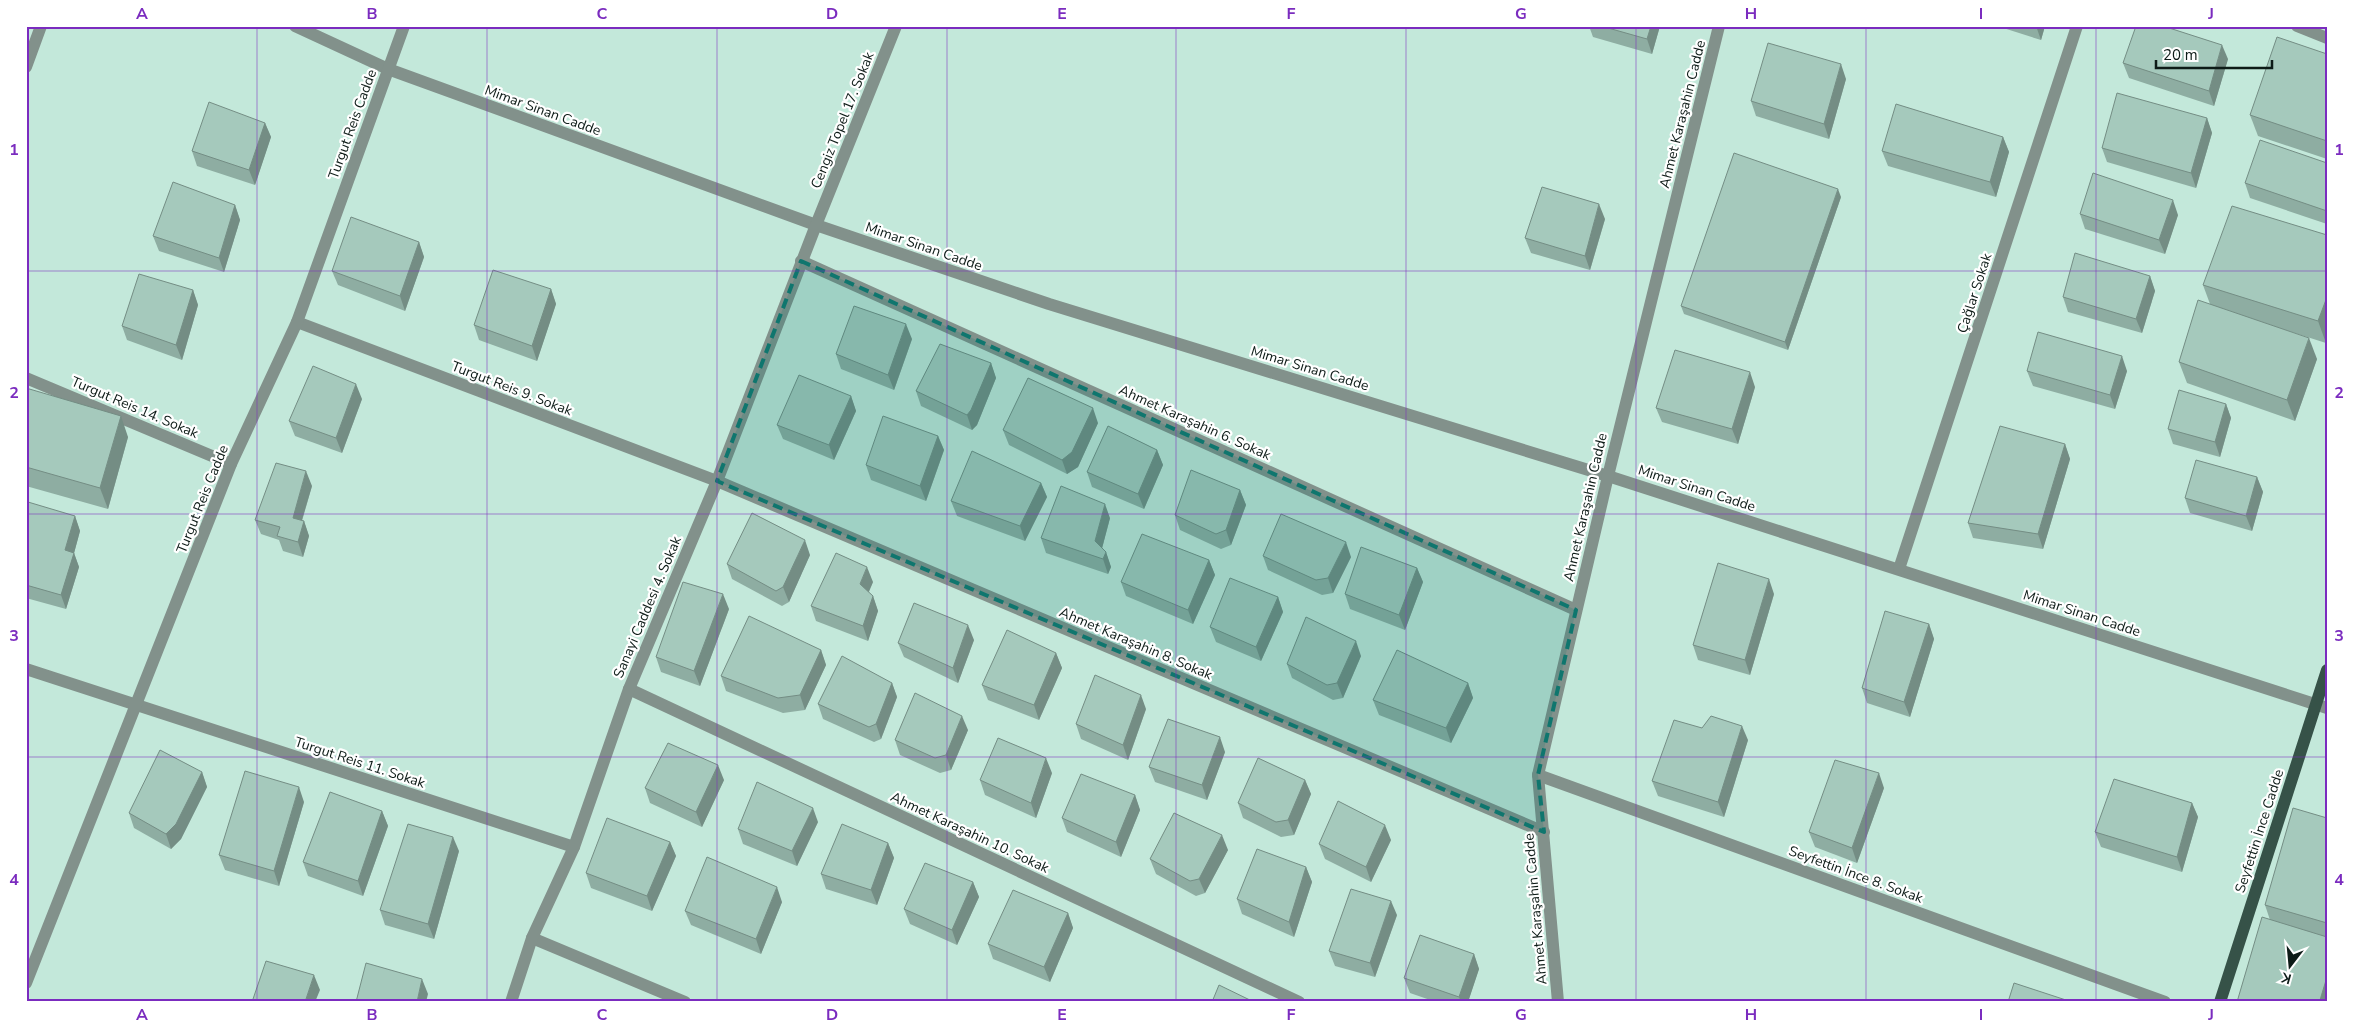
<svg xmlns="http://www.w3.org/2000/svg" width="2353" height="1028" viewBox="0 0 2353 1028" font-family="'Nunito Sans',sans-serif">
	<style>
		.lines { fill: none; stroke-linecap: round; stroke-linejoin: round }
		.minor { stroke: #82918b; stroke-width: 12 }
		.major { stroke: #365248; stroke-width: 12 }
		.wall { fill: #8eada2 }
		.shaded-wall { fill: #748d84 }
		.building { fill: #a5c9bc; stroke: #748d84 }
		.marked { fill: #0f766e; fill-opacity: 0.2; stroke: #0f766e; stroke-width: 4; stroke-dasharray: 10 6; stroke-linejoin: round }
		.grid { fill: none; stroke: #7b2cbf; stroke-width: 1; stroke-opacity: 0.55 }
		.labels { text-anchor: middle; stroke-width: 4.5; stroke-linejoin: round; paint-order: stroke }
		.street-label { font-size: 14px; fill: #0d1b17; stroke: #fff }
		.neatline { fill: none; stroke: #7b2cbf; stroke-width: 2 }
		.grid-label { font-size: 16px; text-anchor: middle; font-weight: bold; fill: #7b2cbf }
	</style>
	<rect width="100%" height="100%" fill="#c3e8da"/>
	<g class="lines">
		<g class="minor">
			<polyline points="295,26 388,69 816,225 1049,304 1608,476 2327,708"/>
			<polyline points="2297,26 2327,38"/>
			<polyline points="26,67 41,26"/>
			<polyline points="801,261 1576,610"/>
			<polyline points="297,322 717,481 1544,832"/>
			<polyline points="26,378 231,464"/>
			<polyline points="1899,569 2077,26"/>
			<polyline points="26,669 574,847"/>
			<polyline points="629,689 1299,1002"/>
			<polyline points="1538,775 2165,1002"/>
			<polyline points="532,938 685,1002"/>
			<polyline points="26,983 231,464 297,322 404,26"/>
			<polyline points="511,1002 532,938 574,847 629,689 717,481 816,225 896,26"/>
			<polyline points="1558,1002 1538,775 1608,476 1719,26"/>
		</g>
		<polyline class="major" points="2220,1002 2327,670"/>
	</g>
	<g class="wall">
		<polygon points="1589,26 1660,26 1652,54 1593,37"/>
		<polygon points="1997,26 2045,26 2041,40"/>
		<polygon points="2327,54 2327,159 2258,136 2250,115"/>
		<polygon points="2228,59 2214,106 2129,78 2123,63"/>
		<polygon points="1846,79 1829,139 1756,116 1751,101"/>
		<polygon points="2207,118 2212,133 2196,188 2107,162 2102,148"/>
		<polygon points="265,123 271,137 255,185 197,166 192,151"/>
		<polygon points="2003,137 2009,152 1996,197 1888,166 1882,151"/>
		<polygon points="2327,163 2327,224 2250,198 2245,183"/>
		<polygon points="1841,197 1788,350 1684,314 1681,306"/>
		<polygon points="235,205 240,220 224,272 159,251 153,236"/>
		<polygon points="2080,214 2178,215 2165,254 2085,229"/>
		<polygon points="1605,219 1590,270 1531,253 1525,238"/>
		<polygon points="2327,235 2326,343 2266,324 2317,359 2295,421 2187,383 2179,362 2210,304 2203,285"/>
		<polygon points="419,242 424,257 405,311 338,285 332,271"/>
		<polygon points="2150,276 2155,291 2142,333 2068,312 2063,297"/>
		<polygon points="551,289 556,304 537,361 479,340 474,325"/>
		<polygon points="193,290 198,305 182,360 127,340 122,326"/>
		<polygon points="912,339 894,390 841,369 836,354"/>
		<polygon points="991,363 996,378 977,425 972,430 921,406 916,391"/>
		<polygon points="2027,371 2127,371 2115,409 2033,386"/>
		<polygon points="1755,387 1738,444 1662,422 1656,408"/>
		<polygon points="26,388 128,437 108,509 26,486"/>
		<polygon points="851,396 856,411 834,460 783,439 777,425"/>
		<polygon points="362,399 342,453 295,436 289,421"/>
		<polygon points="2226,404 2231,418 2220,457 2173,444 2168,429"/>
		<polygon points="1098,423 1078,467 1067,474 1009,445 1003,430"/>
		<polygon points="938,436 944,450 926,501 871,480 866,465"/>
		<polygon points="2065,444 2070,459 2043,549 1973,538 1968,523"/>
		<polygon points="1157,450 1163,465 1144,509 1092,487 1087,472"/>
		<polygon points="2257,477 2263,492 2252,531 2190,513 2185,498"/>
		<polygon points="1041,483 1047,497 1025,541 957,516 951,501"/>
		<polygon points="312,486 302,521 304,521 309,536 303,557 283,551 279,540 261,534 255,520"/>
		<polygon points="1240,490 1246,505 1231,545 1221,549 1180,530 1175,515"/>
		<polygon points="26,508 75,516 80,531 74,553 79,567 66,609 26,598"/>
		<polygon points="1110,518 1102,548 1106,552 1111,567 1108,574 1046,553 1041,538"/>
		<polygon points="810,555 789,602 782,606 732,579 727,564"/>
		<polygon points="1263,556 1351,557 1333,593 1322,595 1268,570"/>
		<polygon points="1209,560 1215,575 1193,624 1126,596 1121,582"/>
		<polygon points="1417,568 1423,582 1405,630 1350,609 1345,594"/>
		<polygon points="873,582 868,592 873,596 878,611 868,641 816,621 811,606"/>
		<polygon points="1774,594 1750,675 1698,660 1693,645"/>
		<polygon points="1278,597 1283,612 1261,661 1216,642 1210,627"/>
		<polygon points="729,609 700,686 661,672 656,657"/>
		<polygon points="1929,624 1934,639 1910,717 1867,703 1862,688"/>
		<polygon points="974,640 958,683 904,657 898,643"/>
		<polygon points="821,650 826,665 805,710 783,713 726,691 721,676"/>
		<polygon points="1056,653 1062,668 1039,720 988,700 982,685"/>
		<polygon points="1361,656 1343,698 1333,700 1292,678 1287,664"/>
		<polygon points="892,683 897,697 881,739 874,742 823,719 818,704"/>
		<polygon points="1468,683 1473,698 1451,743 1379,715 1373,700"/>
		<polygon points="1146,709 1128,760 1081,739 1076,724"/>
		<polygon points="968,730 951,770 940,773 900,755 895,740"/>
		<polygon points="1748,740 1724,817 1658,796 1652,781"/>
		<polygon points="1225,752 1207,800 1155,782 1149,767"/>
		<polygon points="202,772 207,787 181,839 171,849 134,828 129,813"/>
		<polygon points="1052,773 1036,818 985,795 980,780"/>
		<polygon points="724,780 702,827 650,803 645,788"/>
		<polygon points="1305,780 1311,794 1294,835 1281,837 1243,818 1238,803"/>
		<polygon points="1884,788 1857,863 1815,847 1809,832"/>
		<polygon points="1135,795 1140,810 1121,857 1067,832 1062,818"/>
		<polygon points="304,802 279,886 225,870 219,855"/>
		<polygon points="2192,803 2198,817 2182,872 2101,847 2095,832"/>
		<polygon points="382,811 388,826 363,896 308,876 303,862"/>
		<polygon points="2327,818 2327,1002 2270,920 2265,905"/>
		<polygon points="818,822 797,866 743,844 738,829"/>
		<polygon points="1391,840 1371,882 1325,859 1319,844"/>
		<polygon points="670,842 676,856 652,911 591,888 586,873"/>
		<polygon points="888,843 894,858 877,905 826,889 821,874"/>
		<polygon points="1228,850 1205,893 1196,896 1156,874 1150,859"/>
		<polygon points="459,851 434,939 385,925 380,910"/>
		<polygon points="1306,867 1312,882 1294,937 1242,914 1237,899"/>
		<polygon points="973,882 979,897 957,945 910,924 904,909"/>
		<polygon points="782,902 761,954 691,925 685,911"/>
		<polygon points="1068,913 1073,928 1050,982 993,959 988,944"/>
		<polygon points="1397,915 1375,977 1335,966 1329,951"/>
		<polygon points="1474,954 1479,969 1468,1002 1436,1002 1410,993 1404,978"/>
	</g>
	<g class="shaded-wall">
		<polygon points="1651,26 1660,26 1652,54 1647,39"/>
		<polygon points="2036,26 2045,26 2041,40"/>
		<polygon points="2222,45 2228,59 2214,106 2209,91"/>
		<polygon points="1841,64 1846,79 1829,139 1824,124"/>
		<polygon points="2207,118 2212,133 2196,188 2191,173"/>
		<polygon points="265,123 271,137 255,185 249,170"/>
		<polygon points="2003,137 2009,152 1996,197 1990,182"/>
		<polygon points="1838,189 1841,197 1788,350 1785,342"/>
		<polygon points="2173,200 2178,215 2165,254 2159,240"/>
		<polygon points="1599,204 1605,219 1590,270 1585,256"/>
		<polygon points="235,205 240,220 224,272 219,258"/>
		<polygon points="419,242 424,257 405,311 400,296"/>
		<polygon points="2150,276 2155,291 2142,333 2136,319"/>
		<polygon points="551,289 556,304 537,361 532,346"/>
		<polygon points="193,290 198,305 182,360 176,345"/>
		<polygon points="2327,297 2327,341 2326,343 2318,321"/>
		<polygon points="906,324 912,339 894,390 888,375"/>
		<polygon points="2309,338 2317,359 2295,421 2287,400"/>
		<polygon points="2122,356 2127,371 2115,409 2110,395"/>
		<polygon points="991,363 996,378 977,425 972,430 967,415"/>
		<polygon points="1750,372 1755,387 1738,444 1732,429"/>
		<polygon points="356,384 362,399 342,453 336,438"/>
		<polygon points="851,396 856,411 834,460 829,445"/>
		<polygon points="2226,404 2231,418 2220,457 2215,442"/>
		<polygon points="1093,408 1098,423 1078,467 1067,474 1062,460"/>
		<polygon points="121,416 128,437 108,509 100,488"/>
		<polygon points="938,436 944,450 926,501 920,486"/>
		<polygon points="2065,444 2070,459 2043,549 2038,534"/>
		<polygon points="1157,450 1163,465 1144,509 1138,494"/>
		<polygon points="306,471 312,486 298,533 293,518"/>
		<polygon points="2257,477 2263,492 2252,531 2246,516"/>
		<polygon points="1041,483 1047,497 1025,541 1020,526"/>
		<polygon points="1240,490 1246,505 1231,545 1226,530"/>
		<polygon points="1105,504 1110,518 1100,556 1095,541"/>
		<polygon points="75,516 80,531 73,557 74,553 79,567 66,609 61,595 65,550"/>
		<polygon points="304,521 309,536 303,557 298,542"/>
		<polygon points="805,540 810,555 789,602 783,587"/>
		<polygon points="1346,542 1351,557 1333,593 1328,578"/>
		<polygon points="1106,552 1111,567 1108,574 1103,559"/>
		<polygon points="1209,560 1215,575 1193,624 1188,610"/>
		<polygon points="867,567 873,582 866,599 860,584"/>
		<polygon points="1417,568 1423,582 1405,630 1399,615"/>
		<polygon points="1769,579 1774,594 1750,675 1745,660"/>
		<polygon points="723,594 729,609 700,686 694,671"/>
		<polygon points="873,596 878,611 868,641 863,626"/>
		<polygon points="1278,597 1283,612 1261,661 1256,647"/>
		<polygon points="1929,624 1934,639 1910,717 1904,702"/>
		<polygon points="968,625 974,640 958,683 953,668"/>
		<polygon points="1356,641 1361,656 1343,698 1337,683"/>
		<polygon points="821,650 826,665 805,710 800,695"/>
		<polygon points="1056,653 1062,668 1039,720 1034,705"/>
		<polygon points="892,683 897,697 881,739 876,724"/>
		<polygon points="1468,683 1473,698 1451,743 1446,728"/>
		<polygon points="1141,695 1146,709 1128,760 1123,745"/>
		<polygon points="962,716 968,730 951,770 946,755"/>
		<polygon points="1742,726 1748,740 1724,817 1718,802"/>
		<polygon points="1220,737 1225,752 1207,800 1202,785"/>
		<polygon points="1046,758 1052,773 1036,818 1031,803"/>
		<polygon points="718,765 724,780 702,827 696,812"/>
		<polygon points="202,772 207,787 181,839 171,849 166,834"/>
		<polygon points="1879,773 1884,788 1857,863 1852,848"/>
		<polygon points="1305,780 1311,794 1294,835 1288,820"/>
		<polygon points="299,787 304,802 279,886 274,871"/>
		<polygon points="1135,795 1140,810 1121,857 1116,842"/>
		<polygon points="2192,803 2198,817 2182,872 2177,857"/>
		<polygon points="813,808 818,822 797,866 792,851"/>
		<polygon points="382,811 388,826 363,896 358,881"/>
		<polygon points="1385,825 1391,840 1371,882 1366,867"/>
		<polygon points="1222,835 1228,850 1205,893 1199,879"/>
		<polygon points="453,837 459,851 434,939 428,924"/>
		<polygon points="670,842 676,856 652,911 647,896"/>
		<polygon points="888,843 894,858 877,905 871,890"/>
		<polygon points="1306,867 1312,882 1294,937 1289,922"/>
		<polygon points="973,882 979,897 957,945 952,930"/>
		<polygon points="777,887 782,902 761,954 756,939"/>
		<polygon points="1391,901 1397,915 1375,977 1370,963"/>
		<polygon points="1068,913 1073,928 1050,982 1044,967"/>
		<polygon points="1474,954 1479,969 1468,1002 1461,1002 1459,997"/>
		<polygon points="314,975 320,990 315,1002 305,1002"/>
		<polygon points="2327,977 2327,1002 2320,1000"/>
		<polygon points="422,979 428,994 426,1002 417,1002"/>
	</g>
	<g class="building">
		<polygon points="1601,26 1651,26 1647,39"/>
		<polygon points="2136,26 2163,26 2222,45 2209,91 2123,63"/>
		<polygon points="2277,37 2327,54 2327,141 2250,115"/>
		<polygon points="1768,43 1841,64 1824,124 1751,101"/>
		<polygon points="2117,93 2207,118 2191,173 2102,148"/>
		<polygon points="209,102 265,123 249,170 192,151"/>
		<polygon points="1896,104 2003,137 1990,182 1882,151"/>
		<polygon points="2260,140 2327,163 2327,211 2245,183"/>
		<polygon points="1734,153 1838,189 1785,342 1681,306"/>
		<polygon points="2093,173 2173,200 2159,240 2080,214"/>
		<polygon points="173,182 235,205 219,258 153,236"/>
		<polygon points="1542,187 1599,204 1585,256 1525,238"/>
		<polygon points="2232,206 2327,235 2327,297 2318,321 2203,285"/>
		<polygon points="351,217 419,242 400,296 332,271"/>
		<polygon points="2075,253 2150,276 2136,319 2063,297"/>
		<polygon points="493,270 551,289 532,346 474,325"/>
		<polygon points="139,274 193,290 176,345 122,326"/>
		<polygon points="2198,300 2309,338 2287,400 2179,362"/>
		<polygon points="854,306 906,324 888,375 836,354"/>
		<polygon points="2038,332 2122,356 2110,395 2027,371"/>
		<polygon points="940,344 991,363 971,410 967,415 916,391"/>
		<polygon points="1675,350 1750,372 1732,429 1656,408"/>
		<polygon points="313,366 356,384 336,438 289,421"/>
		<polygon points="799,375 851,396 829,445 777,425"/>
		<polygon points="1028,378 1093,408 1072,452 1062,460 1003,430"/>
		<polygon points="26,388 121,416 100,488 26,467"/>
		<polygon points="2179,390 2226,404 2215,442 2168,429"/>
		<polygon points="883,416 938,436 920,486 866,465"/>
		<polygon points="1108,426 1157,450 1138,494 1087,472"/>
		<polygon points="2000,426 2065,444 2038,534 1968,523"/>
		<polygon points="972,451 1041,483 1020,526 951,501"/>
		<polygon points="2196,460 2257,477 2246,516 2185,498"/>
		<polygon points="276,463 306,471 293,518 304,521 298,542 277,536 280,527 255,520"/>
		<polygon points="1191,470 1240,490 1226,530 1216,534 1175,515"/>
		<polygon points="1061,486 1105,504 1095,541 1106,552 1103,559 1041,538"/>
		<polygon points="28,502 75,516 65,550 74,553 61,595 26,585 26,508"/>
		<polygon points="752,513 805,540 783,587 776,591 727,564"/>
		<polygon points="1281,514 1346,542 1328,578 1316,580 1263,556"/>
		<polygon points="1142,534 1209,560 1188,610 1121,582"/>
		<polygon points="1361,547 1417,568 1399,615 1345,594"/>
		<polygon points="836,553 867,567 860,584 873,596 863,626 811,606"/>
		<polygon points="1718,563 1769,579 1745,660 1693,645"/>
		<polygon points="1230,578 1278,597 1256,647 1210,627"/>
		<polygon points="683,582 723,594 694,671 656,657"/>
		<polygon points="914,603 968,625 953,668 898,643"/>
		<polygon points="1885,611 1929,624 1904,702 1862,688"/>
		<polygon points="749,616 821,650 800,695 778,698 721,676"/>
		<polygon points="1306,617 1356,641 1337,683 1327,685 1287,664"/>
		<polygon points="1007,630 1056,653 1034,705 982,685"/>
		<polygon points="1397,650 1468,683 1446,728 1373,700"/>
		<polygon points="842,656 892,683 876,724 869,727 818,704"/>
		<polygon points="1095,675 1141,695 1123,745 1076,724"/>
		<polygon points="915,693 962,716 946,755 935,758 895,740"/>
		<polygon points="1711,716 1742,726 1718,802 1652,781 1674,720 1702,728"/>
		<polygon points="1168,719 1220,737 1202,785 1149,767"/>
		<polygon points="998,738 1046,758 1031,803 980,780"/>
		<polygon points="668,743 718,765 696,812 645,788"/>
		<polygon points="160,750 202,772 176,824 166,834 129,813"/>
		<polygon points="1258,758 1305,780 1288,820 1276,822 1238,803"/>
		<polygon points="1835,760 1879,773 1852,848 1809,832"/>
		<polygon points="245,771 299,787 274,871 219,855"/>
		<polygon points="1081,774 1135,795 1116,842 1062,818"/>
		<polygon points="2114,779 2192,803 2177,857 2095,832"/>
		<polygon points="757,782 813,808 792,851 738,829"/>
		<polygon points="330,792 382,811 358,881 303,862"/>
		<polygon points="1338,801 1385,825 1366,867 1319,844"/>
		<polygon points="2293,808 2327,818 2327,923 2265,905"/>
		<polygon points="1174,813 1222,835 1199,879 1190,881 1150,859"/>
		<polygon points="607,818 670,842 647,896 586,873"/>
		<polygon points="408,824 453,837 428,924 380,910"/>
		<polygon points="842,824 888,843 871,890 821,874"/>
		<polygon points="1257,849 1306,867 1289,922 1237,899"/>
		<polygon points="707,857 777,887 756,939 685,911"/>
		<polygon points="925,863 973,882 952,930 904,909"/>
		<polygon points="1351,889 1391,901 1370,963 1329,951"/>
		<polygon points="1013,890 1068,913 1044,967 988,944"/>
		<polygon points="2262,917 2327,937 2327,977 2320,1000 2327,1002 2237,1002"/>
		<polygon points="1420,935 1474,954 1459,997 1404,978"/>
		<polygon points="266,961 314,975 305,1002 252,1002"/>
		<polygon points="366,963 422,979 417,1002 356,1002"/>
		<polygon points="2014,983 2072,1002 2008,1002"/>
		<polygon points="1219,985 1254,1002 1212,1002"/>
	</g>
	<path class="marked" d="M 801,261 L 1576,610 L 1538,775 L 1544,832 L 717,481 Z"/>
	<path class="grid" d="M 257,26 L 257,1002M 487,26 L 487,1002M 717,26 L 717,1002M 947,26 L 947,1002M 1176,26 L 1176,1002M 1406,26 L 1406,1002M 1636,26 L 1636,1002M 1866,26 L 1866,1002M 2096,26 L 2096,1002M 26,271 L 2327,271M 26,514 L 2327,514M 26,757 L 2327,757"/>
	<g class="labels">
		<g class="street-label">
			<text transform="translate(543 110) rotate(20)" y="5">Mimar Sinan Cadde</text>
			<text transform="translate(1682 114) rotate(-76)" y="5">Ahmet Karaşahin Cadde</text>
			<text transform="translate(842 120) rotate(-68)" y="5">Cengiz Topel 17. Sokak</text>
			<text transform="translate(352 124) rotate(-70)" y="5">Turgut Reis Cadde</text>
			<text transform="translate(924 246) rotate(19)" y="5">Mimar Sinan Cadde</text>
			<text transform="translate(1974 293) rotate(-72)" y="5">Çağlar Sokak</text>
			<text transform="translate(1310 368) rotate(17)" y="5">Mimar Sinan Cadde</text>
			<text transform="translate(512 388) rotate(21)" y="5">Turgut Reis 9. Sokak</text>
			<text transform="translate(135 407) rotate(23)" y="5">Turgut Reis 14. Sokak</text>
			<text transform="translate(1195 422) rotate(24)" y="5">Ahmet Karaşahin 6. Sokak</text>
			<text transform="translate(1697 488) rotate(18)" y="5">Mimar Sinan Cadde</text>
			<text transform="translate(202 499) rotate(-68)" y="5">Turgut Reis Cadde</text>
			<text transform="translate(1585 507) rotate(-77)" y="5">Ahmet Karaşahin Cadde</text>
			<text transform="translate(647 607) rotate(-67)" y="5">Sanayi Caddesi 4. Sokak</text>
			<text transform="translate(2082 613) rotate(18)" y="5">Mimar Sinan Cadde</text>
			<text transform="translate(1136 643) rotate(23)" y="5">Ahmet Karaşahin 8. Sokak</text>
			<text transform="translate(360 762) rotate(18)" y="5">Turgut Reis 11. Sokak</text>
			<text transform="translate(2259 831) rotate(-72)" y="5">Seyfettin İnce Cadde</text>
			<text transform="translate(970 832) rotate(25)" y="5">Ahmet Karaşahin 10. Sokak</text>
			<text transform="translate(1856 874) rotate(20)" y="5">Seyfettin İnce 8. Sokak</text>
			<text transform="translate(1535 909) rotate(-95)" y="5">Ahmet Karaşahin Cadde</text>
		</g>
	</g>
	<rect width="2353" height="1028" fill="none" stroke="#ffffff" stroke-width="55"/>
	<g transform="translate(2290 966) rotate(196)" stroke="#ffffff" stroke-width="4" paint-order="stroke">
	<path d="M0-4L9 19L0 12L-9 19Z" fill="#0d1b17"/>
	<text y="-8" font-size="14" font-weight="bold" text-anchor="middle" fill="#0d1b17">K</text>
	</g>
	<path d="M2156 60v8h116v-8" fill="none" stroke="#0d1b17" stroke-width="2.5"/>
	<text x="2163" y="60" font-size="15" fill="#0d1b17" stroke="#ffffff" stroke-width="4" paint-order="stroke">20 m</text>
	<rect x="28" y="28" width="2298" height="972" class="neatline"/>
	<g class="grid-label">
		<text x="142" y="19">A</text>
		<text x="372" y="19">B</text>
		<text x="602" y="19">C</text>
		<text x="832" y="19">D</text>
		<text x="1062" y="19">E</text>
		<text x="1291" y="19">F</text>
		<text x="1521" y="19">G</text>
		<text x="1751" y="19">H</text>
		<text x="1981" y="19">I</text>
		<text x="2211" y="19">J</text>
		<text x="14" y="155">1</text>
		<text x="2339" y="155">1</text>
		<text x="14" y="398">2</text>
		<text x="2339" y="398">2</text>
		<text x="14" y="641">3</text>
		<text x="2339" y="641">3</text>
		<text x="14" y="885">4</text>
		<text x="2339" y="885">4</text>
		<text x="142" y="1020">A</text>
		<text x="372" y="1020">B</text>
		<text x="602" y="1020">C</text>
		<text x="832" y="1020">D</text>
		<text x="1062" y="1020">E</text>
		<text x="1291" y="1020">F</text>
		<text x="1521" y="1020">G</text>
		<text x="1751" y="1020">H</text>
		<text x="1981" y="1020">I</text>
		<text x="2211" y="1020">J</text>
	</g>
</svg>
